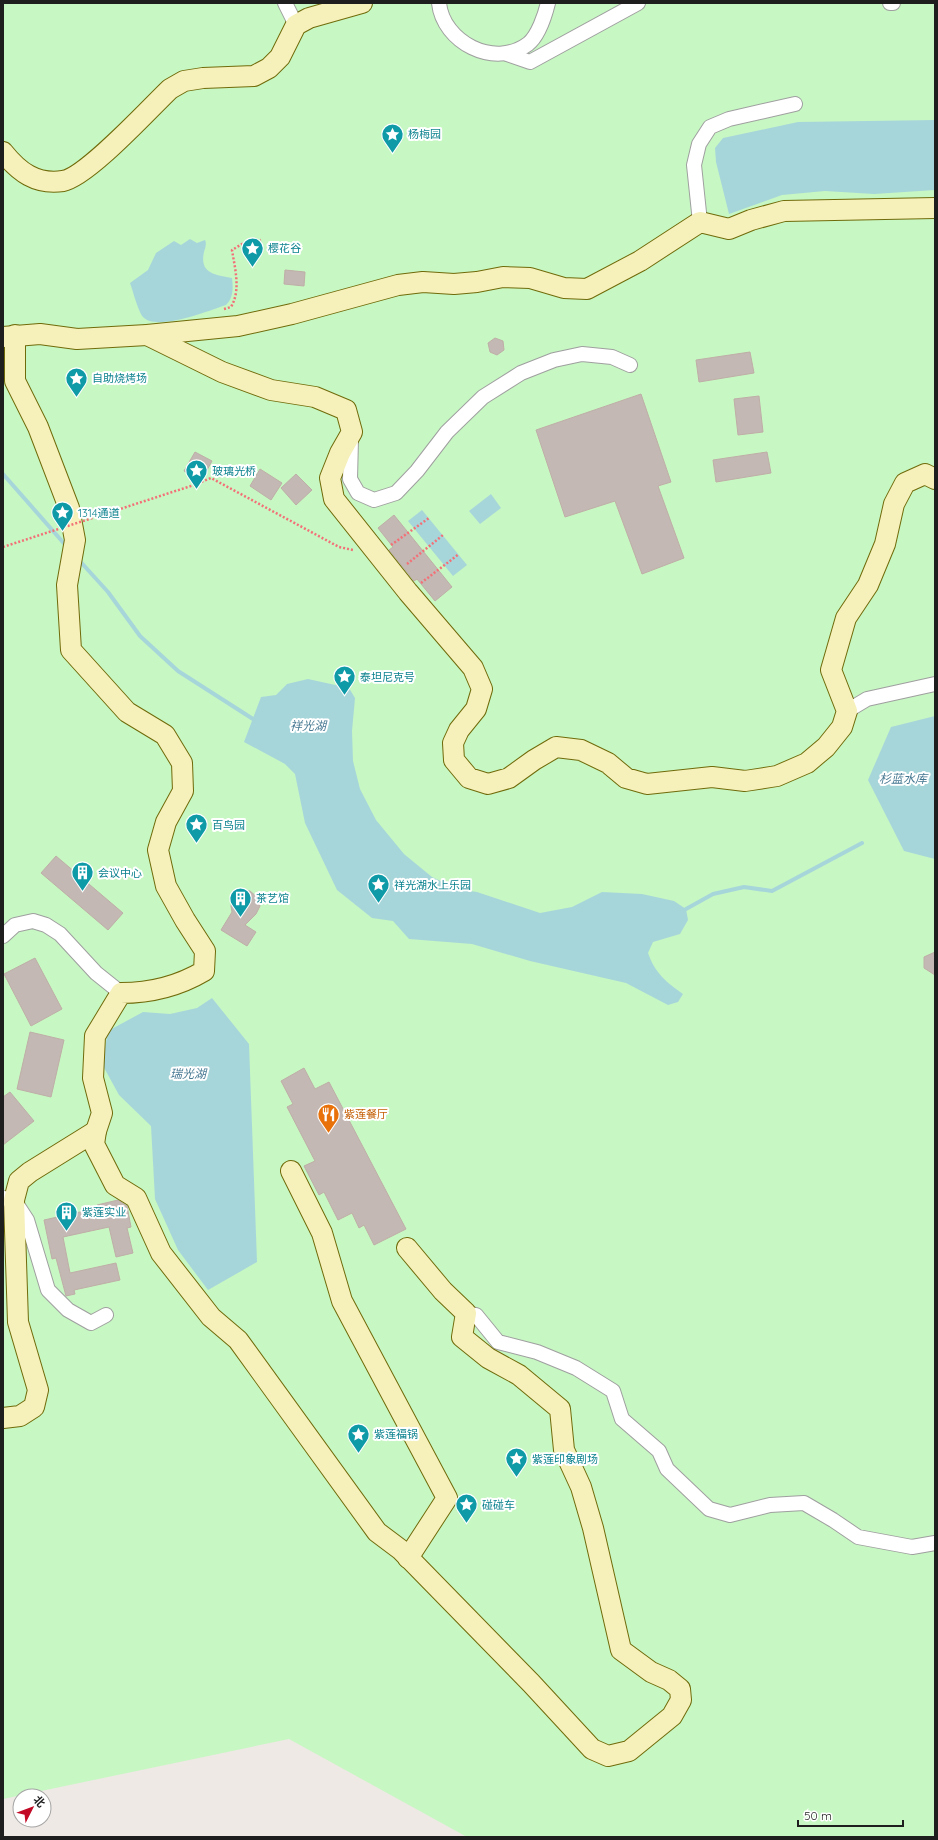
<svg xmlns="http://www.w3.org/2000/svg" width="938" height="1840" viewBox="0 0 938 1840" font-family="Quicksand,'Noto Sans SC',sans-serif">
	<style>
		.park { fill: #c7f7c3 }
		.water { fill: #a7d6da }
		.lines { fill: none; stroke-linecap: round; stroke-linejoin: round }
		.stream { stroke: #a7d6da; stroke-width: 4 }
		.building { fill: #c3b8b4; stroke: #bfaea7 }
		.street-casing { stroke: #9f9f9f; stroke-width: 16 }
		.secondary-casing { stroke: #706b0a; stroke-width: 22 }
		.path { stroke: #f37077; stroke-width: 2.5; stroke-dasharray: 2 2; stroke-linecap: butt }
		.street { stroke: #fff; stroke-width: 14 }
		.secondary { stroke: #f6f0ba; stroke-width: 20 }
		.path-bridge { stroke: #f37077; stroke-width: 2.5; stroke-dasharray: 2 2; stroke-linecap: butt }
		.labels { text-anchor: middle; stroke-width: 4; stroke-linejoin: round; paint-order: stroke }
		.culture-label { font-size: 11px; fill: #0d838f; stroke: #fff; text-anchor: start }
		.food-label { font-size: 11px; fill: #c56008; stroke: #fff; text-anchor: start }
		.water-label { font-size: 12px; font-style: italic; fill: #467892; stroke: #fff }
	</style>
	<rect width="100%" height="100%" fill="#eee9e4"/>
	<polygon class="park" points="3,3 935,3 935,1837 467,1837 289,1739 3,1799"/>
	<g class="water">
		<polygon points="935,120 935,190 874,194 825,191 782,195 729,214 716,162 715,148 723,138 798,122"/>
		<path d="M 190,239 L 197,243 L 205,240 C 207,244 205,248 204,252 C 199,274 216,275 232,278 C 233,287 234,297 226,305 C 211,310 156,332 143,317 C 138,311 133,291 130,283 L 148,270 L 156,253 L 174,241 L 181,245 Z"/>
		<polygon points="491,494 501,508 480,524 469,511"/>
		<polygon points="422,510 467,565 453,576 408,521"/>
		<path d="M 308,679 L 349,688 L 355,698 L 352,731 L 353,761 L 360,789 L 376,820 L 404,854 L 432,877 L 458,889 L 477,892 L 540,913 L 572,907 L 602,892 L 642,894 L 674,901 L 686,909 L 688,920 L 680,934 L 653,942 L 648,953 C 655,973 666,982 683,994 L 678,1002 L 668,1005 L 626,983 L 530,961 L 472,944 L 409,939 L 393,921 L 372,918 L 337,890 L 305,823 L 295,774 L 285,764 L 244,742 L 261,697 L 276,695 L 287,684 Z"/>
		<polygon points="935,716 935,859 904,851 868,780 891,727"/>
		<polygon points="212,998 249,1044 257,1262 208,1290 178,1250 155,1199 151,1126 119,1095 102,1064 108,1031 143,1012 170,1014 197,1008"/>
	</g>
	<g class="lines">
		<g class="stream">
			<polyline points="3,474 68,548"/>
			<polyline points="78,559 108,592 140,636 178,671 253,719"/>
			<polyline points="686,909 713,894 744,887 772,891 862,843"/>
		</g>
	</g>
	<g class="building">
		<polygon points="285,270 305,272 304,286 284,284"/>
		<polygon points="495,338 503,341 504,350 497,355 490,352 488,343"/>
		<polygon points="750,352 754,373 699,382 696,360"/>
		<polygon points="641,394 671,482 658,486 684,558 642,574 615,501 565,517 536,430"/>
		<polygon points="759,396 763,432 738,435 734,399"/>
		<polygon points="195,452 212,461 201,481 184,471"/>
		<polygon points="767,452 771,473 716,482 713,460"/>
		<polygon points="260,469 282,483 271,500 250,486"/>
		<polygon points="296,474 312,490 296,505 281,488"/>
		<polygon points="394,515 452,587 435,601 417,579 414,581 389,550 393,547 378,528"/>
		<polygon points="56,856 123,913 108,930 41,873"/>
		<polygon points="245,890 250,891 257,897 260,906 256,914 245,925 256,932 247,946 221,930 232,912 231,906 233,897 240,891"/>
		<polygon points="935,952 935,975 924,968 924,957"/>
		<polygon points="35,958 62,1009 31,1026 4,974"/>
		<polygon points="30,1032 64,1040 51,1097 17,1089"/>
		<polygon points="304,1068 315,1089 329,1082 406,1229 374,1245 364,1225 359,1228 352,1213 338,1220 324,1192 319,1195 304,1166 315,1161 287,1107 293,1104 281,1081"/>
		<polygon points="10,1092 34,1121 3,1145 3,1097"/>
		<polygon points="118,1200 127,1206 131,1227 127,1228 133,1253 116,1257 109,1227 63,1237 70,1273 116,1263 120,1280 74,1290 75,1294 66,1296 56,1258 52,1259 44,1220 98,1208 97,1205"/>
	</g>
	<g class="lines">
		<defs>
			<g id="street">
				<polyline points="285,3 296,25"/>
				<path d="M 439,3 C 443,42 494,69 528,44 C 538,36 545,15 548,3"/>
				<polyline points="890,3 893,3"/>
				<polyline points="507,54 530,62 638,3"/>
				<polyline points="700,222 694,165 699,144 710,127 729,119 795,104"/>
				<polyline points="351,439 350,479 358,493 374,500 396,493 417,471 447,432 483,397 521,373 554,360 582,354 612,357 630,365"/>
				<polyline points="847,711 867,699 935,684"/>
				<polyline points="3,936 15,925 33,921 46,925 60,934 96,973 121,993"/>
				<polyline points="3,1198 14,1200 27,1220 48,1290 68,1310 91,1323 106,1315"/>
				<polyline points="466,1313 476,1315 498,1342 537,1352 576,1368 613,1391 622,1419 659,1451 667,1469 709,1509 730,1515 770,1505 804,1503 833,1520 858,1537 912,1547 935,1543"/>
			</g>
			<g id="secondary">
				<path d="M 3,152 C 19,172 36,185 63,181 C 87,177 150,108 170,89 L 184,81 L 203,78 L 254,76 L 269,68 L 280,57 L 296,25 L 309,18 L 362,3"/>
				<path d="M 15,335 L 15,381 L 38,427 L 69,508 L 75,540 L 67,585 L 71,650 L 127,712 L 165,735 L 182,763 L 183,791 L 166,822 L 158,850 L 166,886 L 185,920 L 205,951 L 204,971 C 177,987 151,993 121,993 L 95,1036 L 93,1078 L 102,1113 L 96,1131 L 94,1144 L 115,1185 L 136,1198 L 161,1253 L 211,1317 L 238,1340 L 377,1532 L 401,1550 L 531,1683 L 592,1749 L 608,1756 L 629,1751 L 672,1716 L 681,1700 L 680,1689 L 669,1680 L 651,1672 L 621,1650 L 593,1528 L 581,1487 L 564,1450 L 560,1409 L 519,1375 L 488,1358 L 462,1337 L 466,1313 L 443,1291 L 407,1248"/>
				<polyline points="147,335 222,372 271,390 315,397 346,410 352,432 340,453 330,478 334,499 408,592 473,668 482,689 476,709 459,730 453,743 454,760 469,778 488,784 509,778 534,760 556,747 581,750 608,763 626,778 647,784 712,777 745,781 777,776 807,763 826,747 842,727 847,711 831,670 846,618 868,585 885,544 894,504 905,483 925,474 935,479"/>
				<polyline points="3,337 40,334 77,339 147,335 238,326 292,314 398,285 423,282 454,284 477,282 503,277 530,278 564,288 587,289 640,261 700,222 729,229 751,220 784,211 935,208"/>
				<polyline points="291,1171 322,1233 342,1301 447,1498 408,1558"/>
				<polyline points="3,1418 20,1416 34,1407 38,1390 18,1322 14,1200 19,1181 30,1172 96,1131"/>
			</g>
		</defs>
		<use href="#street" class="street-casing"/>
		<use href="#secondary" class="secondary-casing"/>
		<g class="path">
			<path d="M 224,309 L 231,307 C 241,290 235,269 232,250 L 242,244 L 261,240"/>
			<polyline points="194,485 211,478 339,547 353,550"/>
			<polyline points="391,545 429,518"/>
			<polyline points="407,564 443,535"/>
			<polyline points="421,583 459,554"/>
		</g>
		<use href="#street" class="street"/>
		<use href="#secondary" class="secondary"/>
		<polyline class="path-bridge" points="3,547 194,485"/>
	</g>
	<defs>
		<symbol id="sight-pin" viewBox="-11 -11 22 30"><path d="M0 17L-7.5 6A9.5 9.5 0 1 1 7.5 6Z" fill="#0f9aa8" stroke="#fff"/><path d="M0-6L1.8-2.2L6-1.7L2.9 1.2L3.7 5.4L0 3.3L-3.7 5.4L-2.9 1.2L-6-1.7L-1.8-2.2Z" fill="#fff"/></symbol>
		<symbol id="building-pin" viewBox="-11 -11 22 30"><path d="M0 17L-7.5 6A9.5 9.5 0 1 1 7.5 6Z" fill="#0f9aa8" stroke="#fff"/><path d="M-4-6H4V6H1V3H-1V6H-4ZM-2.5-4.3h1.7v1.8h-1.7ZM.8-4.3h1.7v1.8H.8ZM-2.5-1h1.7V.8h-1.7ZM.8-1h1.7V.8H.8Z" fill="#fff"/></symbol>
		<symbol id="restaurant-pin" viewBox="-11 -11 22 30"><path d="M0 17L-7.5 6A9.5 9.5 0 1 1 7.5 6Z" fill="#e8710a" stroke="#fff"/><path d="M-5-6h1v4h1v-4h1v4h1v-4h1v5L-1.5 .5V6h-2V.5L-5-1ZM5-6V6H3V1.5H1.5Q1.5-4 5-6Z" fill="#fff"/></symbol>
	</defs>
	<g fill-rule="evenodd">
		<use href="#sight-pin" x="380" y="122" width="25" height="34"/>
		<use href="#sight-pin" x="240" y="236" width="25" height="34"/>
		<use href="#sight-pin" x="64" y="366" width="25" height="34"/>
		<use href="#sight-pin" x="184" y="458" width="25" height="34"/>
		<use href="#sight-pin" x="50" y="500" width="25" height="34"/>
		<use href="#sight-pin" x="332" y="664" width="25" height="34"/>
		<use href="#sight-pin" x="184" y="812" width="25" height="34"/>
		<use href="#building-pin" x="70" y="860" width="25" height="34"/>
		<use href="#sight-pin" x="366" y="872" width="25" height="34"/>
		<use href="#building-pin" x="228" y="886" width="25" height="34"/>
		<use href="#restaurant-pin" x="316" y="1102" width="25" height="34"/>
		<use href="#building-pin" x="54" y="1200" width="25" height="34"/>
		<use href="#sight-pin" x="346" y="1422" width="25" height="34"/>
		<use href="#sight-pin" x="504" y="1446" width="25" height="34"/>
		<use href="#sight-pin" x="454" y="1492" width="25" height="34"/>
	</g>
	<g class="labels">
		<g class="culture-label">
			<text x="408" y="138">杨梅园</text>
			<text x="268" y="252">樱花谷</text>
			<text x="92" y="382">自助烧烤场</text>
			<text x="212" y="475">玻璃光桥</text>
			<text x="78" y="517">1314通道</text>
			<text x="360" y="681">泰坦尼克号</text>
			<text x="212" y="829">百鸟园</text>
			<text x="98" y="877">会议中心</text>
			<text x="394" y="889">祥光湖水上乐园</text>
			<text x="256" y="902">茶艺馆</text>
			<text x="82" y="1216">紫莲实业</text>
			<text x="374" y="1438">紫莲福锅</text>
			<text x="532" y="1463">紫莲印象剧场</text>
			<text x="482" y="1509">碰碰车</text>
		</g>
		<g class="food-label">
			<text x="344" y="1118">紫莲餐厅</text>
		</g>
		<g class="water-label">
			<text x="308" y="730">祥光湖</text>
			<text x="903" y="783">杉蓝水库</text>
			<text x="188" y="1078">瑞光湖</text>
		</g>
	</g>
	<rect width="938" height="1840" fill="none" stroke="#1e1e1e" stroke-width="8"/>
	<g transform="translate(32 1808) rotate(48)"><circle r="19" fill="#ffffff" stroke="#a5a5a5"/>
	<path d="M0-3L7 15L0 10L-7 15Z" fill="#c20926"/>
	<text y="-6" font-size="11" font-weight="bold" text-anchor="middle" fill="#1e1e1e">北</text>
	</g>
	<path d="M798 1820v6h105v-6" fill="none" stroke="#1e1e1e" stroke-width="2"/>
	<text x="804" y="1820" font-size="12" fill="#1e1e1e" stroke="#ffffff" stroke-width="3" paint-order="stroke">50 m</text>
</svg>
